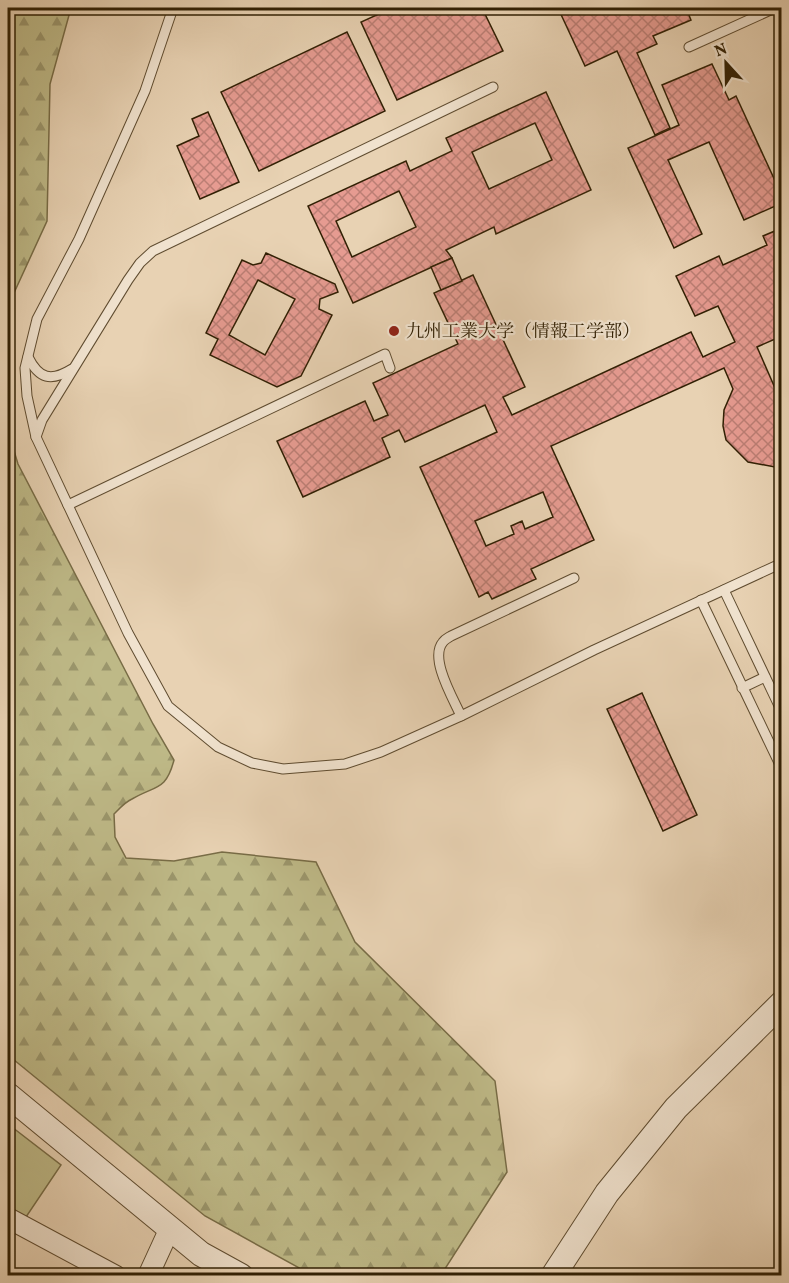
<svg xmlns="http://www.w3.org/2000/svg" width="789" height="1283" viewBox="0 0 789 1283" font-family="Vollkorn,'Noto Serif JP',serif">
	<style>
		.forest { fill: url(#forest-firs); stroke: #786c46; stroke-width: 1.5 }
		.park { fill: #beb987; stroke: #786c46; stroke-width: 1.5 }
		.building { fill: url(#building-cross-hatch); stroke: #312004; stroke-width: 1.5; fill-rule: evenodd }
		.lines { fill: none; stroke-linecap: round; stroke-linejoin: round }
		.service-casing { stroke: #5f4c30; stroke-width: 11 }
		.minor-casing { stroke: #5f4c30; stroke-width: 22 }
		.tertiary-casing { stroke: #5f4c30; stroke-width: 26 }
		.service { stroke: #f0e2ce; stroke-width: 9 }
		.minor { stroke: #f0e2ce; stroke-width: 20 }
		.tertiary { stroke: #f0e2ce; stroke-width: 24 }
		.poi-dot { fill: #8f2418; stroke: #f0e2ce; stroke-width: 2 }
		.labels { text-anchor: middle; stroke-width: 4.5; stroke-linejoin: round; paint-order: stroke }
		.poi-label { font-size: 18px; fill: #312004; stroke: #f0e2ce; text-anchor: start }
	</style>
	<defs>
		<pattern id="forest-firs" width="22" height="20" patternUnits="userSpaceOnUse" patternTransform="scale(1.5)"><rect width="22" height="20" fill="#beb987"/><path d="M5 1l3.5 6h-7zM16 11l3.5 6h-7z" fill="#9b966c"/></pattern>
		<pattern id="building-cross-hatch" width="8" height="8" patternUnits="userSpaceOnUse" patternTransform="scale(1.5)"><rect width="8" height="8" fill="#e69b91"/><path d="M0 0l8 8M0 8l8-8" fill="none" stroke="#bb7e74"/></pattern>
	</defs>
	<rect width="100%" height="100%" fill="#e8d2b3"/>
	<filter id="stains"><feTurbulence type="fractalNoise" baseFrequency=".00333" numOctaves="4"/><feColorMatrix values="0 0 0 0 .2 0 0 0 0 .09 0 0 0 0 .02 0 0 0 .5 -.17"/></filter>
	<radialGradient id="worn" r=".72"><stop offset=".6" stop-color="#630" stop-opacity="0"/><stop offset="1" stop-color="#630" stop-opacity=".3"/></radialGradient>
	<g class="forest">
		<polygon points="8,8 71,8 50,84 47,221 8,306"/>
		<path d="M 8,431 L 18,464 L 153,724 L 174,760 C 166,791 156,785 132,799 C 125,802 119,809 114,814 L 115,837 L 126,858 L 174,861 L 222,852 L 316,862 L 355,942 L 495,1081 L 507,1172 L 441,1275 L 312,1275 L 205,1216 L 8,1055 Z"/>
	</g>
	<polygon class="park" points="8,1124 61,1165 24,1220 8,1210"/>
	<g class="building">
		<polygon points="392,8 482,8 503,51 397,100 361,22"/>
		<polygon points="558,8 686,8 691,20 653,36 657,44 637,53 670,128 655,135 617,51 585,66"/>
		<polygon points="347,32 385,111 259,171 221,92"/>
		<polygon points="712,64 729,100 736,96 782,196 782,203 744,220 709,142 668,160 702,234 674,248 628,148 679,125 662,85"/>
		<path d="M 546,92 L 591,190 L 496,234 L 494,227 L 446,250 L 452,258 L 353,303 L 308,206 L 406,161 L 410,171 L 452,151 L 446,138 ZM 535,123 L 552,160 L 489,189 L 472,152 ZM 399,191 L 416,227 L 352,257 L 336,221 Z"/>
		<polygon points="208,112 239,182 200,199 177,146 199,136 192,119"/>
		<path d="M 782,228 L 782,336 L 757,347 L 775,388 L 782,385 L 782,464 L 775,467 L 748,462 L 726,440 L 723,426 L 724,410 L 733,389 L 724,368 L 551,446 L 594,540 L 531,569 L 536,579 L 492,599 L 488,592 L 479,597 L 420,467 L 497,432 L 485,405 L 405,442 L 399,430 L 382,438 L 390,457 L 303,497 L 277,441 L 365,401 L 374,421 L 388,415 L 373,383 L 458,344 L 434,293 L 473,275 L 525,387 L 503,397 L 512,415 L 691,332 L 703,357 L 735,342 L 718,306 L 695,316 L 676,276 L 719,256 L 723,265 L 767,245 L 763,236 ZM 543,492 L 553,517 L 525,529 L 522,521 L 511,526 L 514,534 L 486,546 L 475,521 Z"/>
		<path d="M 266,253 L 335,284 L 338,292 L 320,299 L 319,309 L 332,315 L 301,376 L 277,387 L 210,355 L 218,339 L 206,333 L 242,260 L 253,265 L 261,263 ZM 258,280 L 295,299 L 265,355 L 229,335 Z"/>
		<polygon points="452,258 462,281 441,290 431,267"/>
		<polygon points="642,693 697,815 663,831 607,709"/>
	</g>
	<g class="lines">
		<defs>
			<g id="service">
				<polyline points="173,8 145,91 79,239 37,319 25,368 27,396 36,437 128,633 168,706 218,747 252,763 283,769 345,764 381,752 461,716 594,650 782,563"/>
				<polyline points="689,47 775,8"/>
				<polyline points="780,64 782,67"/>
				<path d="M 28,357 C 39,379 51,382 72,369"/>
				<polyline points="36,437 42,420 128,280 140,263 153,251 493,87"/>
				<polyline points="68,505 385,354 390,368"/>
				<polyline points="724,590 782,712"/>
				<polyline points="701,600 782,769"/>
				<polyline points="742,688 765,677"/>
				<path d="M 461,716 C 453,698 429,658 443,642 C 445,639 448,638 451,636 L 574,578"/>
			</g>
			<g id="minor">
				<polyline points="8,1218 116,1276"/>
				<polyline points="148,1276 170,1228"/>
			</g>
			<g id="tertiary">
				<polyline points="8,1095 201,1254 241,1276"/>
				<polyline points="553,1276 607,1193 676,1108 782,1003"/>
			</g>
		</defs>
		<use href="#service" class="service-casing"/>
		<use href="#minor" class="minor-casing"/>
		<use href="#tertiary" class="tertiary-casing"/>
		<use href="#service" class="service"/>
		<use href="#minor" class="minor"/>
		<use href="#tertiary" class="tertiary"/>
	</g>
	<circle class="poi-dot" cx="394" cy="331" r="6"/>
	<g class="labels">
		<g class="poi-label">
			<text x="406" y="337">九州工業大学（情報工学部）</text>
		</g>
	</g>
	<rect width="789" height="1283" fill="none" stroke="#e8d2b3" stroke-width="30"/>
	<rect x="9" y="9" width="771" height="1265" fill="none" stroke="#312004" stroke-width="3"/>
	<rect x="15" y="15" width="759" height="1253" fill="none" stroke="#312004" stroke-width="1.5"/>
	<g transform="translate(726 63) rotate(338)" stroke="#f0e2ce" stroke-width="4.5" paint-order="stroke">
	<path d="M0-4.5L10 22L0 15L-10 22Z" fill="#312004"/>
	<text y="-9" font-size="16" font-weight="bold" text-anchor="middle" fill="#312004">N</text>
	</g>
	<rect width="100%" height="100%" filter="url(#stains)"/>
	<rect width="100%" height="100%" fill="url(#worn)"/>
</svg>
